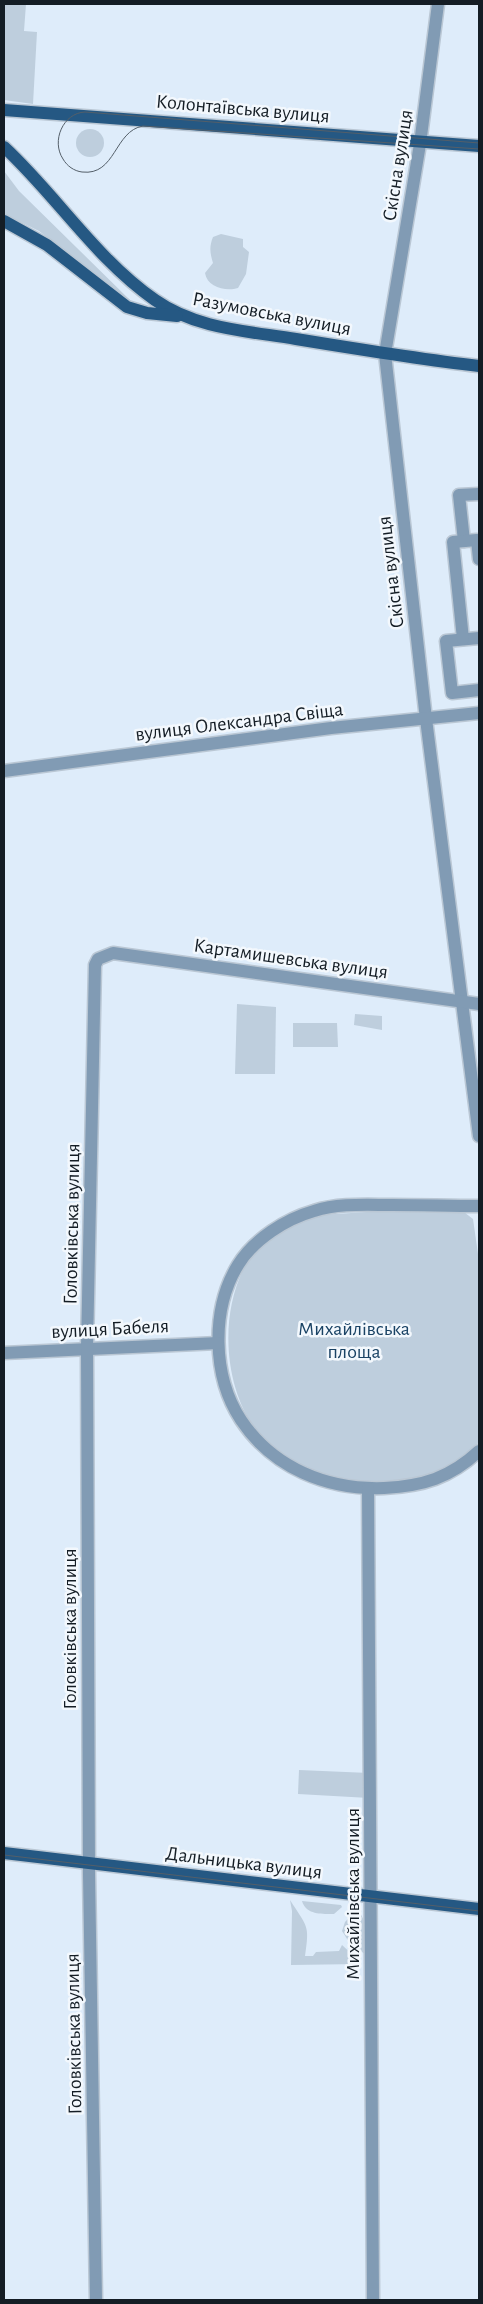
<svg xmlns="http://www.w3.org/2000/svg" width="483" height="2304" viewBox="0 0 483 2304" font-family="'Alegreya Sans',sans-serif">
	<style>
		.green { fill: #becedd }
		.lines { fill: none; stroke-linecap: round; stroke-linejoin: round }
		.minor-casing { stroke: #bac7d4; stroke-width: 15 }
		.major-casing { stroke: #bac7d4; stroke-width: 15 }
		.minor { stroke: #819bb4; stroke-width: 12 }
		.major { stroke: #255883; stroke-width: 12 }
		.tram { stroke: #545f69; stroke-width: 1 }
		.labels { text-anchor: middle; stroke-width: 5; stroke-linejoin: round; paint-order: stroke }
		.street-label { font-size: 20px; fill: #141d25; stroke: #f3f8fd }
		.park-label { font-size: 20px; fill: #194264; stroke: #f3f8fd }
	</style>
	<rect width="100%" height="100%" fill="#deecfa"/>
	<g class="green">
		<polygon points="4,4 26,4 24,31 37,32 33,104 4,100"/>
		<circle cx="90" cy="143" r="14"/>
		<polygon points="4,171 19,191 134,304 39,231 4,214"/>
		<path d="M 221,234 L 243,239 L 243,247 L 249,252 L 246,274 L 238,288 C 226,292 207,287 205,273 L 213,263 C 210,253 209,247 213,237 Z"/>
		<polygon points="237,1004 276,1007 275,1074 235,1074"/>
		<polygon points="355,1014 382,1016 382,1030 354,1025"/>
		<polygon points="293,1023 337,1023 338,1047 293,1047"/>
		<path d="M 460,1209 L 473,1219 L 479,1261 L 479,1442 C 462,1464 437,1472 411,1480 C 387,1487 365,1485 341,1479 C 308,1472 279,1457 257,1431 C 217,1380 217,1280 269,1236 C 278,1229 292,1222 302,1217 C 311,1213 325,1215 336,1214 C 377,1211 419,1210 460,1209 Z"/>
		<polygon points="299,1770 369,1773 369,1798 298,1794"/>
		<path d="M 290,1900 C 307,1927 310,1924 305,1956 L 313,1956 L 316,1952 L 339,1951 L 342,1945 L 357,1959 L 359,1964 L 291,1965 L 292,1911 Z"/>
		<path d="M 302,1901 L 341,1905 L 342,1907 L 334,1914 C 322,1914 306,1915 302,1901 Z"/>
		<polygon points="358,1908 365,1923 366,1955 349,1942 342,1931 345,1922"/>
	</g>
	<g class="lines">
		<defs>
			<g id="minor">
				<polyline points="438,4 420,144 385,354 426,719 479,1136"/>
				<polyline points="464,541 459,495 479,494"/>
				<polyline points="479,638 446,641 452,693 479,690"/>
				<polyline points="463,639 453,542 477,540 479,559"/>
				<polyline points="4,771 331,728 479,713"/>
				<path d="M 479,1206 C 450,1206 421,1205 392,1205 C 366,1205 339,1203 314,1211 C 286,1219 254,1239 238,1265 C 211,1309 212,1376 241,1420 C 273,1468 327,1490 384,1488 C 423,1486 450,1478 479,1451"/>
				<polyline points="4,1353 218,1343"/>
				<polyline points="368,1488 373,2300"/>
				<polyline points="96,2300 89,1874 87,1347 95,965 98,959 113,953 479,1004"/>
			</g>
			<g id="major">
				<polyline points="4,110 479,146"/>
				<path d="M 4,147 C 56,195 96,259 155,300 C 196,329 248,331 296,339 C 357,349 418,359 479,366"/>
				<polyline points="4,221 47,245 127,307 147,313 177,316"/>
				<polyline points="4,1853 479,1909"/>
			</g>
		</defs>
		<use href="#minor" class="minor-casing"/>
		<use href="#major" class="major-casing"/>
		<use href="#minor" class="minor"/>
		<use href="#major" class="major"/>
		<g class="tram">
			<path d="M 479,143 L 85,112 C 63,113 51,141 63,159 C 67,166 74,171 82,172 C 116,176 114,131 143,126 L 479,149"/>
			<polyline points="4,1855 479,1911"/>
		</g>
	</g>
	<g class="labels">
		<g class="street-label">
			<text transform="translate(243 108) rotate(5)" y="7">Колонтаївська вулиця</text>
			<text transform="translate(397 165) rotate(-81)" y="7">Cкісна вулиця</text>
			<text transform="translate(272 313) rotate(11)" y="7">Разумовська вулиця</text>
			<text transform="translate(390 572) rotate(-97)" y="7">Cкісна вулиця</text>
			<text transform="translate(239 721) rotate(-7)" y="7">вулиця Олександра Свіща</text>
			<text transform="translate(291 958) rotate(8)" y="7">Картамишевська вулиця</text>
			<text transform="translate(71 1224) rotate(-89)" y="7">Головківська вулиця</text>
			<text transform="translate(110 1328) rotate(-3)" y="7">вулиця Бабеля</text>
			<text transform="translate(69 1629) rotate(-90)" y="7">Головківська вулиця</text>
			<text transform="translate(244 1862) rotate(7)" y="7">Дальницька вулиця</text>
			<text transform="translate(352 1894) rotate(-90)" y="7">Михайлівська вулиця</text>
			<text transform="translate(73 2034) rotate(-91)" y="7">Головківська вулиця</text>
		</g>
		<g class="park-label">
			<text x="354" y="1335">Михайлівська<tspan x="354" dy="23">площа</tspan></text>
		</g>
	</g>
	<rect width="483" height="2304" fill="none" stroke="#141d25" stroke-width="10"/>
</svg>
